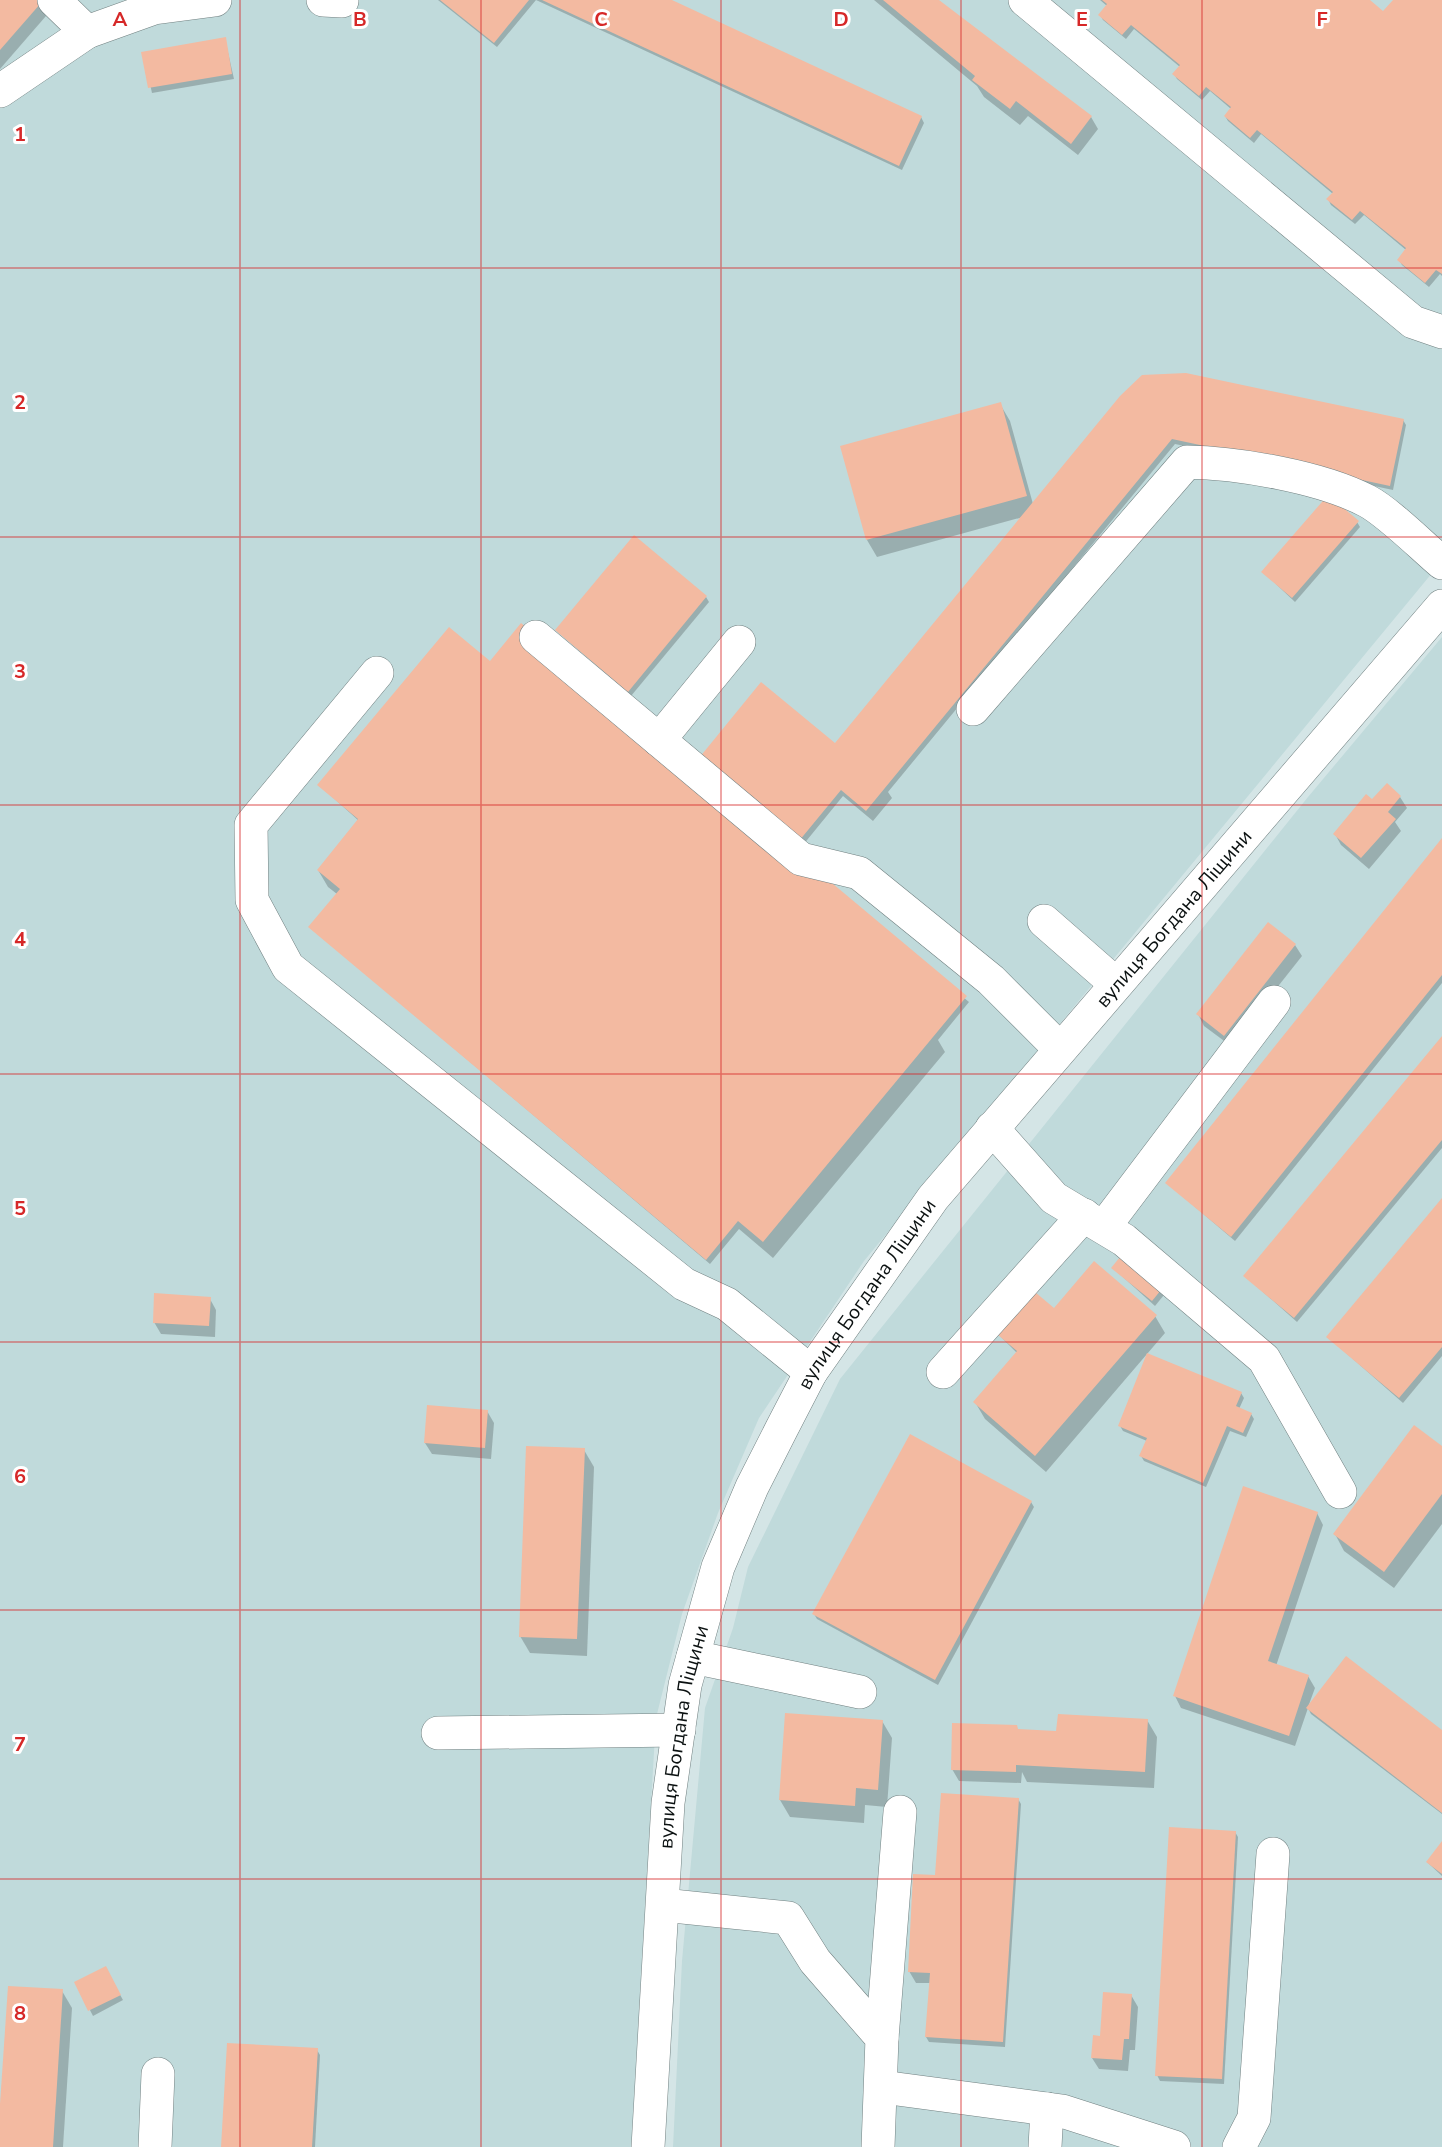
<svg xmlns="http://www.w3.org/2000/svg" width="1442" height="2147" viewBox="0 0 1442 2147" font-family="'Nunito Sans',sans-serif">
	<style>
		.built { fill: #c0dadb }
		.shadow { fill: #0003 }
		.building { fill: #f3baa1 }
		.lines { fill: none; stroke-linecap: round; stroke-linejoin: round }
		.minor-casing { stroke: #718081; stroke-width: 34 }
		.major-casing { stroke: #718081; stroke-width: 34 }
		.minor { stroke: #fff; stroke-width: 33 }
		.major { stroke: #fff; stroke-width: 33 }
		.grid { fill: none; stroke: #d62828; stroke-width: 1.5; stroke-opacity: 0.55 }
		.labels { text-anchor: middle; stroke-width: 6; stroke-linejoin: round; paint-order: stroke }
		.street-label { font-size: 20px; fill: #0b1111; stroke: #fff }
		.grid-label { font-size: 20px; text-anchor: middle; font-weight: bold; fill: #d62828; stroke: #fff; stroke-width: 6; stroke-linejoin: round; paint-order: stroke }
	</style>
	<rect width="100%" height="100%" fill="#d4e5e6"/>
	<g class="built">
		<polygon points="0,0 1442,0 1442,561 864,1261 759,1418 718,1513 682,1614 656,1718 631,2147 0,2147"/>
		<polygon points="1442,637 1442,2147 673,2147 682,1961 705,1708 733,1628 748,1567 840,1379 1308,797"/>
	</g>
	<g class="shadow">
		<polygon points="0,0 34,0 46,16 0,69"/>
		<polygon points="438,0 668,0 921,117 924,123 902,170 536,0 497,47"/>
		<polygon points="874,0 936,0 1091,117 1098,129 1078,155 1028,116 1020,125 984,97 977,86"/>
		<polygon points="1100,0 1367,0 1384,13 1395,0 1442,0 1442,276 1440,274 1429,287 1402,265 1399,260 1406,250 1364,215 1355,224 1331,205 1328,199 1333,194 1261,134 1254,143 1228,121 1225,116 1231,109 1210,91 1202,100 1177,79 1174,74 1180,67 1134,29 1126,39 1103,20 1100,15 1107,6"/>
		<polygon points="225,39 234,79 152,93 143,53"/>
		<polygon points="1121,398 1403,420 1406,425 1393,490 1175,444 888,792 892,798 873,821 843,796 803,845 704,763 839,749 1023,517 877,557 867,540 842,447 1000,404 1010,421 1033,504"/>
		<polygon points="1357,522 1360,527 1295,602 1263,572"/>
		<polygon points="706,597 709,602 631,696 556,630"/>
		<polygon points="522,626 969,1002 938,1040 945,1052 773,1258 739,1229 710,1264 310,927 337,894 328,887 318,870 359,821 319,785 492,665"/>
		<polygon points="1400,797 1407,808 1395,822 1401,831 1369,869 1341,845 1335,834 1373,801"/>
		<polygon points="1442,840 1442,983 1235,1241 1167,1183"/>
		<polygon points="1295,945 1302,956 1231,1046 1204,1026 1198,1014"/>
		<polygon points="1442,1038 1442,1148 1297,1322 1245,1276"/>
		<polygon points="1442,1200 1442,1356 1403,1403 1328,1337"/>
		<polygon points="1113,1268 1168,1290 1155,1306"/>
		<polygon points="210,1299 216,1310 215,1337 161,1334 154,1322"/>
		<polygon points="1054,1310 1155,1316 1165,1333 1046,1472 985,1419 975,1402 1017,1353 999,1335"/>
		<polygon points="1241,1393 1244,1398 1239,1409 1251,1414 1254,1419 1246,1437 1230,1431 1206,1487 1144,1461 1141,1456 1147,1441 1123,1431 1120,1426"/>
		<polygon points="487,1411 494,1423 491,1459 432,1454 425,1443"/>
		<polygon points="1442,1448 1442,1524 1394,1588 1344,1551 1335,1534"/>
		<polygon points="584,1450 594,1467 587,1656 530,1653 520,1636"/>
		<polygon points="1031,1502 1034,1507 938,1685 817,1619 814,1614"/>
		<polygon points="1317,1513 1323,1525 1276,1666 1308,1676 1315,1688 1308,1707 1442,1732 1442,1814 1311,1714 1308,1708 1295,1746 1181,1708 1175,1696"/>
		<polygon points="1147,1720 1157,1737 1154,1788 1027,1782 1022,1772 1021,1783 959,1781 952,1769 1018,1731 1058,1733"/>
		<polygon points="882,1721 892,1738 887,1807 865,1805 864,1823 790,1817 780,1800"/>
		<polygon points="1018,1799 1021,1804 1005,2047 929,2042 926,2037 930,1983 916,1983 909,1971"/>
		<polygon points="1235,1832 1238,1837 1224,2084 1160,2081 1157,2075"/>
		<polygon points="1442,1843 1442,1876 1427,1862"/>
		<polygon points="105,1968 123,2000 93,2016 76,1983"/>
		<polygon points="62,1991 72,2008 63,2147 0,2147 0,2126"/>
		<polygon points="1131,1995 1138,2007 1135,2050 1130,2050 1128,2071 1099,2069 1092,2058 1102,2038"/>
		<polygon points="317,2050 320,2055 315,2147 222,2147"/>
	</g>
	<g class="building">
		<polygon points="0,0 37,0 41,3 0,50"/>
		<polygon points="440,0 529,0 494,43"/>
		<polygon points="542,0 672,0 922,116 899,166"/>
		<polygon points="883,0 939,0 1092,116 1071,144 1016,101 1010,109 972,80 975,76"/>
		<polygon points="1102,0 1370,0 1383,11 1393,0 1442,0 1442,274 1436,270 1425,283 1397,260 1406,248 1360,211 1352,220 1326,199 1333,192 1257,130 1250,138 1224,116 1231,107 1206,87 1199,96 1172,74 1180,65 1131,25 1122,35 1098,15 1107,4"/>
		<polygon points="226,37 232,74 148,88 141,52"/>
		<polygon points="1186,373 1404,419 1390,486 1172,439 866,811 841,790 799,841 699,758 761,682 835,743 1120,396 1142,375"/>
		<polygon points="1001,402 1027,496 866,540 840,446"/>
		<polygon points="1328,495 1359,521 1292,598 1261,572"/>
		<polygon points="634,535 707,596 628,692 555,630"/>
		<polygon points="521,623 967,996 763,1242 738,1221 706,1260 308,927 340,889 317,870 358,819 317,785 449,627 490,661"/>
		<polygon points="1387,783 1401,796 1388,812 1396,819 1361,858 1333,834 1366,794 1372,799"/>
		<polygon points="1442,838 1442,975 1231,1237 1165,1183"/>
		<polygon points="1268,922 1296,944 1224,1036 1196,1014"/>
		<polygon points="1442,1036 1442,1140 1294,1318 1243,1276"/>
		<polygon points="1442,1198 1442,1347 1399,1398 1326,1337"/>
		<polygon points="1125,1251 1166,1284 1152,1301 1111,1268"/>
		<polygon points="1094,1261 1157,1315 1035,1456 973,1402 1017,1351 998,1335 1035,1292 1054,1308"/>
		<polygon points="154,1293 211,1297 209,1326 153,1323"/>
		<polygon points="1147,1353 1242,1392 1236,1406 1252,1413 1243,1433 1227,1426 1203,1483 1139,1456 1147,1438 1118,1426"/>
		<polygon points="427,1405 488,1410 485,1448 424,1443"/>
		<polygon points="1414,1425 1442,1446 1442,1494 1384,1572 1333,1534"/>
		<polygon points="910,1434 1032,1501 935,1680 812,1614"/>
		<polygon points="526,1446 585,1448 577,1639 519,1637"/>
		<polygon points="1243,1486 1318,1512 1268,1661 1309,1675 1289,1736 1173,1696"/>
		<polygon points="1346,1656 1442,1730 1442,1813 1306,1708"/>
		<polygon points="785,1713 883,1720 878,1790 856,1788 855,1806 779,1800"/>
		<polygon points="1058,1714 1148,1719 1145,1772 1016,1765 1016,1772 951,1770 952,1723 1017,1725 1018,1729 1056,1731"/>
		<polygon points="941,1793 1019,1798 1003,2042 925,2037 930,1973 908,1972 913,1874 935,1875"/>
		<polygon points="1169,1827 1236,1831 1222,2079 1155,2076"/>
		<polygon points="1442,1841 1442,1874 1426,1862"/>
		<polygon points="106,1966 121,1995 88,2011 74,1982"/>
		<polygon points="8,1986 63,1989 53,2147 0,2147 0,2104"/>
		<polygon points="1103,1992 1132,1994 1129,2039 1124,2039 1122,2060 1091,2058 1093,2035 1100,2036"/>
		<polygon points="227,2043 318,2048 312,2147 221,2147"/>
	</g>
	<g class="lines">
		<defs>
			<g id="minor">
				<polyline points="54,0 87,32 154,8 215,0"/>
				<polyline points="323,0 342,1"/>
				<polyline points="1025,0 1413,322 1442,332"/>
				<polyline points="0,91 87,32"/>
				<polyline points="536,637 801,859 859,873 991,980 1060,1049"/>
				<polyline points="377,673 251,825 252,900 288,967 684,1284 727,1304 811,1372"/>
				<path d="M 973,709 L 1187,462 C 1239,463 1321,477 1367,501 C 1388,512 1422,546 1442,563"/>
				<polyline points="659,740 739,642"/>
				<polyline points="1044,921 1116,984"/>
				<polyline points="992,1128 1054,1198 1124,1240 1264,1359 1340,1492"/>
				<polyline points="1104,1227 1274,1002"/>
				<polyline points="943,1372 1084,1215"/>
				<polyline points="693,1657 860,1692"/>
				<polyline points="438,1733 679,1730"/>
				<polyline points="663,1905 788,1918 815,1961 882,2038 878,2147"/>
				<polyline points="882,2038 900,1812"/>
				<polyline points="882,2087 1062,2111 1174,2147"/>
				<polyline points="155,2147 158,2074"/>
				<polyline points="1045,2147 1047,2109"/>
				<polyline points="1239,2147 1254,2118 1273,1854"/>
			</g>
			<g id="major">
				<path id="s1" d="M 648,2147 L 668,1803 L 685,1685 L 718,1567 L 752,1487 L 782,1428 L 811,1372 L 933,1198 L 1442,606"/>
			</g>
		</defs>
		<use href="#minor" class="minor-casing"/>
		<use href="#major" class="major-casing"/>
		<use href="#minor" class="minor"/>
		<use href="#major" class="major"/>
	</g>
	<path class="grid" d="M 240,0 L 240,2147M 481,0 L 481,2147M 721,0 L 721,2147M 961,0 L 961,2147M 1202,0 L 1202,2147M 0,268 L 1442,268M 0,537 L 1442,537M 0,805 L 1442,805M 0,1074 L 1442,1074M 0,1342 L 1442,1342M 0,1610 L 1442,1610M 0,1879 L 1442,1879"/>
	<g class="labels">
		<g class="street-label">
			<text dy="7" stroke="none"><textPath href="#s1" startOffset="1384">вулиця Богдана Ліщини</textPath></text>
			<text dy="7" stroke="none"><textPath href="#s1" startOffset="898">вулиця Богдана Ліщини</textPath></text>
			<text dy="7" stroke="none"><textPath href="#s1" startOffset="412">вулиця Богдана Ліщини</textPath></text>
		</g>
	</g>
	<g class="grid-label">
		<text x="120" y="26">A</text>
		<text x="360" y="26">B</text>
		<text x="601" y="26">C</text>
		<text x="841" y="26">D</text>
		<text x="1082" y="26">E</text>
		<text x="1322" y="26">F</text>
		<text x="20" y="141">1</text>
		<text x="20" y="409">2</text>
		<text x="20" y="678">3</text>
		<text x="20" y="946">4</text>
		<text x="20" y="1215">5</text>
		<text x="20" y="1483">6</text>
		<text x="20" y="1751">7</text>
		<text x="20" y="2020">8</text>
	</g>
</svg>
